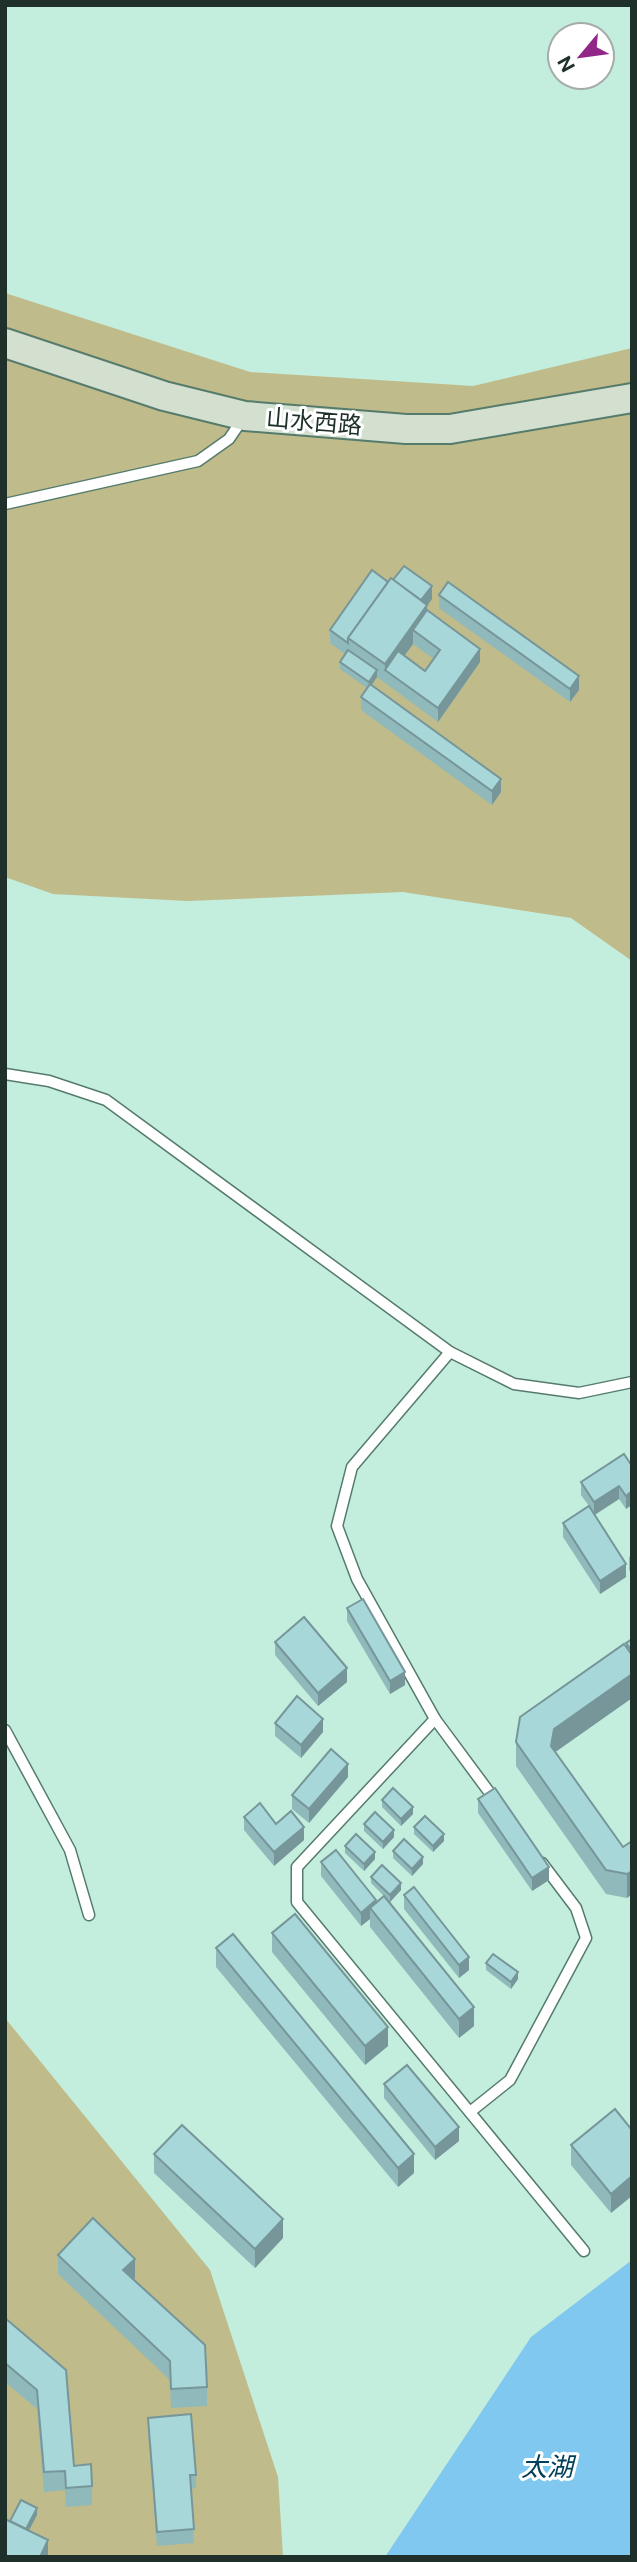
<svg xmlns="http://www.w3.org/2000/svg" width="637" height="2562" viewBox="0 0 637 2562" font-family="'Public Sans','Noto Sans SC',sans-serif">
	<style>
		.green { fill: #bfbb8a }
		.water { fill: #80c8ef }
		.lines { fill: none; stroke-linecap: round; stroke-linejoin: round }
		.lane-casing { stroke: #557b6c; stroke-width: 13 }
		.secondary-casing { stroke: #557b6c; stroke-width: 32 }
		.lane { stroke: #fff; stroke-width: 10 }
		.secondary { stroke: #d4e0cf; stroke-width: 28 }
		.wall { fill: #90b9bb; fill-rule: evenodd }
		.shaded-wall { fill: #769699 }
		.building { fill: #a8d7da; stroke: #769699; stroke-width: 2 }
		.labels { text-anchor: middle; stroke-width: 6; stroke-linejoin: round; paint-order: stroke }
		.street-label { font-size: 24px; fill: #1f302a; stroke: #fff }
		.water-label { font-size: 26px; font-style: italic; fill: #00405a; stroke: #fff }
	</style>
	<rect width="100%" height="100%" fill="#c3eddc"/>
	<g class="green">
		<polygon points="5,293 250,372 473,386 632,348 632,961 571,918 403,892 188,901 53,894 5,877"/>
		<polygon points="5,2018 210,2270 278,2477 283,2557 5,2557"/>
	</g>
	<polygon class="water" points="632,2260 632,2557 385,2557 531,2337"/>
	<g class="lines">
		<defs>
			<g id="lane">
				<polyline points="5,504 198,461 229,439 242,420"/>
				<polyline points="5,1074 49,1081 106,1100 450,1352 514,1384 579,1393 632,1382"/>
				<polyline points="450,1352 352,1467 337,1526 357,1579 435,1719 297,1867 297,1902 584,2251"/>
				<polyline points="435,1719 495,1800"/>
				<polyline points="5,1730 70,1850 89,1915"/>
				<polyline points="470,2112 510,2080 586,1938 576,1908 542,1863"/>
			</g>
			<polyline id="secondary" points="5,343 164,396 245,416 406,429 450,429 632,398"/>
		</defs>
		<use href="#lane" class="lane-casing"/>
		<use href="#secondary" class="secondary-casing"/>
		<use href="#lane" class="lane"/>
		<use href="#secondary" class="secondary"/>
	</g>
	<g class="wall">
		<path d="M 388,582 L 432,599 L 427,606 L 427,610 L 480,662 L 438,722 L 377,677 L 371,685 L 501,792 L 492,805 L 361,710 L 361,697 L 367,688 L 340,669 L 340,662 L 345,654 L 330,643 L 330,630 ZM 413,644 L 434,659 L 425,671 L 404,656 Z"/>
		<polygon points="439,595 579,690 570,702 439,608"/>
		<polygon points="632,1466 626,1509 619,1499 595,1515 626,1577 600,1594 563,1537 563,1523 589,1506 581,1495 581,1482"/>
		<polygon points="632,1555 632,1574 629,1570 629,1557"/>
		<polygon points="347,1608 405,1685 390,1694 347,1621"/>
		<polygon points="632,1639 632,1698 555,1752 623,1847 632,1841 632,1894 627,1898 606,1894 516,1766 516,1742 626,1647 626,1643"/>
		<polygon points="275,1642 347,1682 318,1706 275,1655"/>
		<polygon points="275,1723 323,1732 301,1758 275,1736"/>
		<polygon points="348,1777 309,1823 292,1809 292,1795"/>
		<polygon points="478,1799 549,1880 532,1891 478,1813"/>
		<polygon points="382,1800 413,1814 401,1826 382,1807"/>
		<polygon points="244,1817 276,1824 304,1840 274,1866 244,1830"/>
		<polygon points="364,1824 394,1837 383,1849 364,1831"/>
		<polygon points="414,1827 444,1841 433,1852 414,1834"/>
		<polygon points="345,1846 375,1859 364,1871 345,1853"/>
		<polygon points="393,1851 423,1864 412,1876 393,1858"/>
		<polygon points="321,1862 376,1903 384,1896 371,1883 371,1877 401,1890 390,1902 474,2026 459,2038 370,1927 370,1919 361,1926 321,1876"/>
		<polygon points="404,1895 469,1970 459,1978 404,1909"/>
		<polygon points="272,1933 388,2046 365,2065 272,1952"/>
		<polygon points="216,1948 414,2173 398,2187 216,1967"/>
		<polygon points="486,1963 518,1979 511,1989 486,1970"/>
		<polygon points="384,2084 459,2141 435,2160 384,2098"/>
		<polygon points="615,2109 611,2213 571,2165 571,2145"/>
		<polygon points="154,2154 283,2238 255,2268 154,2173"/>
		<polygon points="58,2255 135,2278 133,2279 207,2387 207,2406 171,2408 170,2380 58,2274"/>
		<polygon points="5,2318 74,2466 92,2486 92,2505 66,2507 65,2490 44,2492 37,2409 5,2382"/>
		<polygon points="148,2418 196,2475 196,2488 191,2489 194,2543 157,2546 148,2431"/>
	</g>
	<g class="shaded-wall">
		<polygon points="432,586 432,599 427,606 427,624 413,630 413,644 391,674 385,670 385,683 385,664 419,604"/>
		<polygon points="480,649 480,662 438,722 438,708"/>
		<polygon points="377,670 377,677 369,689 369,682"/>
		<polygon points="579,676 579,690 570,702 570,689"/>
		<polygon points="501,779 501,792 492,805 492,791"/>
		<polygon points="619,1486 619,1499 594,1515 594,1502"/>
		<polygon points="632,1491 632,1505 626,1509 626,1496"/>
		<polygon points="626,1564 626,1577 600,1594 600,1581"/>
		<polygon points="347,1668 347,1682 318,1706 318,1693"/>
		<polygon points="405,1672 405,1685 390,1694 390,1681"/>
		<polygon points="632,1674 632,1698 554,1753 551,1746 554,1729"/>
		<polygon points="323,1719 323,1732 301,1758 301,1745"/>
		<polygon points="348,1764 348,1777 309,1823 309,1809"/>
		<polygon points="413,1807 413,1814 401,1826 401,1819"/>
		<polygon points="304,1827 304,1840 274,1866 274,1852"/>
		<polygon points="394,1830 394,1837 383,1849 383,1842"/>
		<polygon points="444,1834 444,1841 433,1852 433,1846"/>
		<polygon points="375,1852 375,1859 364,1871 364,1864"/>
		<polygon points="423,1857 423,1864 412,1876 412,1869"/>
		<polygon points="549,1867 549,1880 532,1891 532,1878"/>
		<polygon points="632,1871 632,1894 627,1898 627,1874"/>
		<polygon points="401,1883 401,1890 390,1902 390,1895"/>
		<polygon points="376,1900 376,1914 370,1908 370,1919 361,1926 361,1913"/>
		<polygon points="469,1957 469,1970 459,1978 459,1965"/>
		<polygon points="518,1972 518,1979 511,1989 511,1982"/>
		<polygon points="474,2007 474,2026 459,2038 459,2019"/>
		<polygon points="388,2027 388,2046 365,2065 365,2046"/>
		<polygon points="459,2127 459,2141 435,2160 435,2147"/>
		<polygon points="414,2154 414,2173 398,2187 398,2168"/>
		<polygon points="632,2176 632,2196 611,2213 611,2194"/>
		<polygon points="283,2219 283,2238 255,2268 255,2249"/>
		<polygon points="135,2259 135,2278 123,2289 123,2270"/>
		<polygon points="37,2508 37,2515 21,2546 21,2539"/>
		<polygon points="48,2540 48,2557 40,2557"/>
	</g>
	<g class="building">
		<polygon points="404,566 432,586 421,600 393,580"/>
		<polygon points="372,570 388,582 348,638 348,643 330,630"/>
		<polygon points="391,578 427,605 385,664 348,638"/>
		<polygon points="448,582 579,676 570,689 439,595"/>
		<polygon points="427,610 480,649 438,708 385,670 398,651 425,671 440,650 413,630"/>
		<polygon points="348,650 377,670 369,682 340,662"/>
		<polygon points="370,684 501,779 492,791 361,697"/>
		<polygon points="624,1454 632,1466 632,1491 626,1496 619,1486 594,1502 581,1482"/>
		<polygon points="589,1506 626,1564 600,1581 563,1523"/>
		<polygon points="363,1599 405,1672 390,1681 347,1608"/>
		<polygon points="304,1617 347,1668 318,1693 275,1642"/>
		<polygon points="632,1639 632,1651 626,1643"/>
		<polygon points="624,1644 632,1655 632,1674 554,1729 551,1746 623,1847 632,1841 632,1871 627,1874 606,1870 516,1742 520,1717"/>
		<polygon points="297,1696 323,1719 301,1745 275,1723"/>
		<polygon points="331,1749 348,1764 309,1809 292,1795"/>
		<polygon points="393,1788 413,1807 401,1819 382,1800"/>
		<polygon points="495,1788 549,1867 532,1878 478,1799"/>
		<polygon points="260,1803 276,1824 291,1811 304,1827 274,1852 244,1817"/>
		<polygon points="375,1812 394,1830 383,1842 364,1824"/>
		<polygon points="425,1816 444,1834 433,1846 414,1827"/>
		<polygon points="356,1834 375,1852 364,1864 345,1846"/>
		<polygon points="404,1839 423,1857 412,1869 393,1851"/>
		<polygon points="336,1850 376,1900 361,1913 321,1862"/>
		<polygon points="382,1865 401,1883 390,1895 371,1877"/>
		<polygon points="414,1887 469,1957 459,1965 404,1895"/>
		<polygon points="384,1896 474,2007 459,2019 370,1908"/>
		<polygon points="295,1914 388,2027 365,2046 272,1933"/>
		<polygon points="233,1934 414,2154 398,2168 216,1948"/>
		<polygon points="493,1954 518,1972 511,1982 486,1963"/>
		<polygon points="407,2065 459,2127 435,2147 384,2084"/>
		<polygon points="615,2109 632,2130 632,2176 611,2194 571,2145"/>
		<polygon points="182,2125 283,2219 255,2249 154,2154"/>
		<polygon points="93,2218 135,2259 123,2270 205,2345 207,2387 171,2389 170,2361 58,2255"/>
		<polygon points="5,2318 66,2370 74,2466 91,2464 92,2486 66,2488 65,2471 44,2472 37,2390 5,2363"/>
		<polygon points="191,2414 196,2475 190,2475 194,2529 157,2532 148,2418"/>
		<polygon points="21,2500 37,2508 26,2529 10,2521"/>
		<polygon points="5,2519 48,2540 40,2557 5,2557"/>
	</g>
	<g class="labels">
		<g class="street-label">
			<text transform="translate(314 422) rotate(5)" y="8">山水西路</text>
		</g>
		<g class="water-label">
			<text x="547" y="2476">太湖</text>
		</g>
	</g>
	<rect width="637" height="2562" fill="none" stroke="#1f302a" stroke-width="14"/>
	<g transform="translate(581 56) rotate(241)"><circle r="33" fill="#ffffff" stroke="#a5acaa" stroke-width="2"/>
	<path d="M0-5L12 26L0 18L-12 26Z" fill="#92278a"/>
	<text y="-10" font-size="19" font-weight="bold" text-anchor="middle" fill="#1f302a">N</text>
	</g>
</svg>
